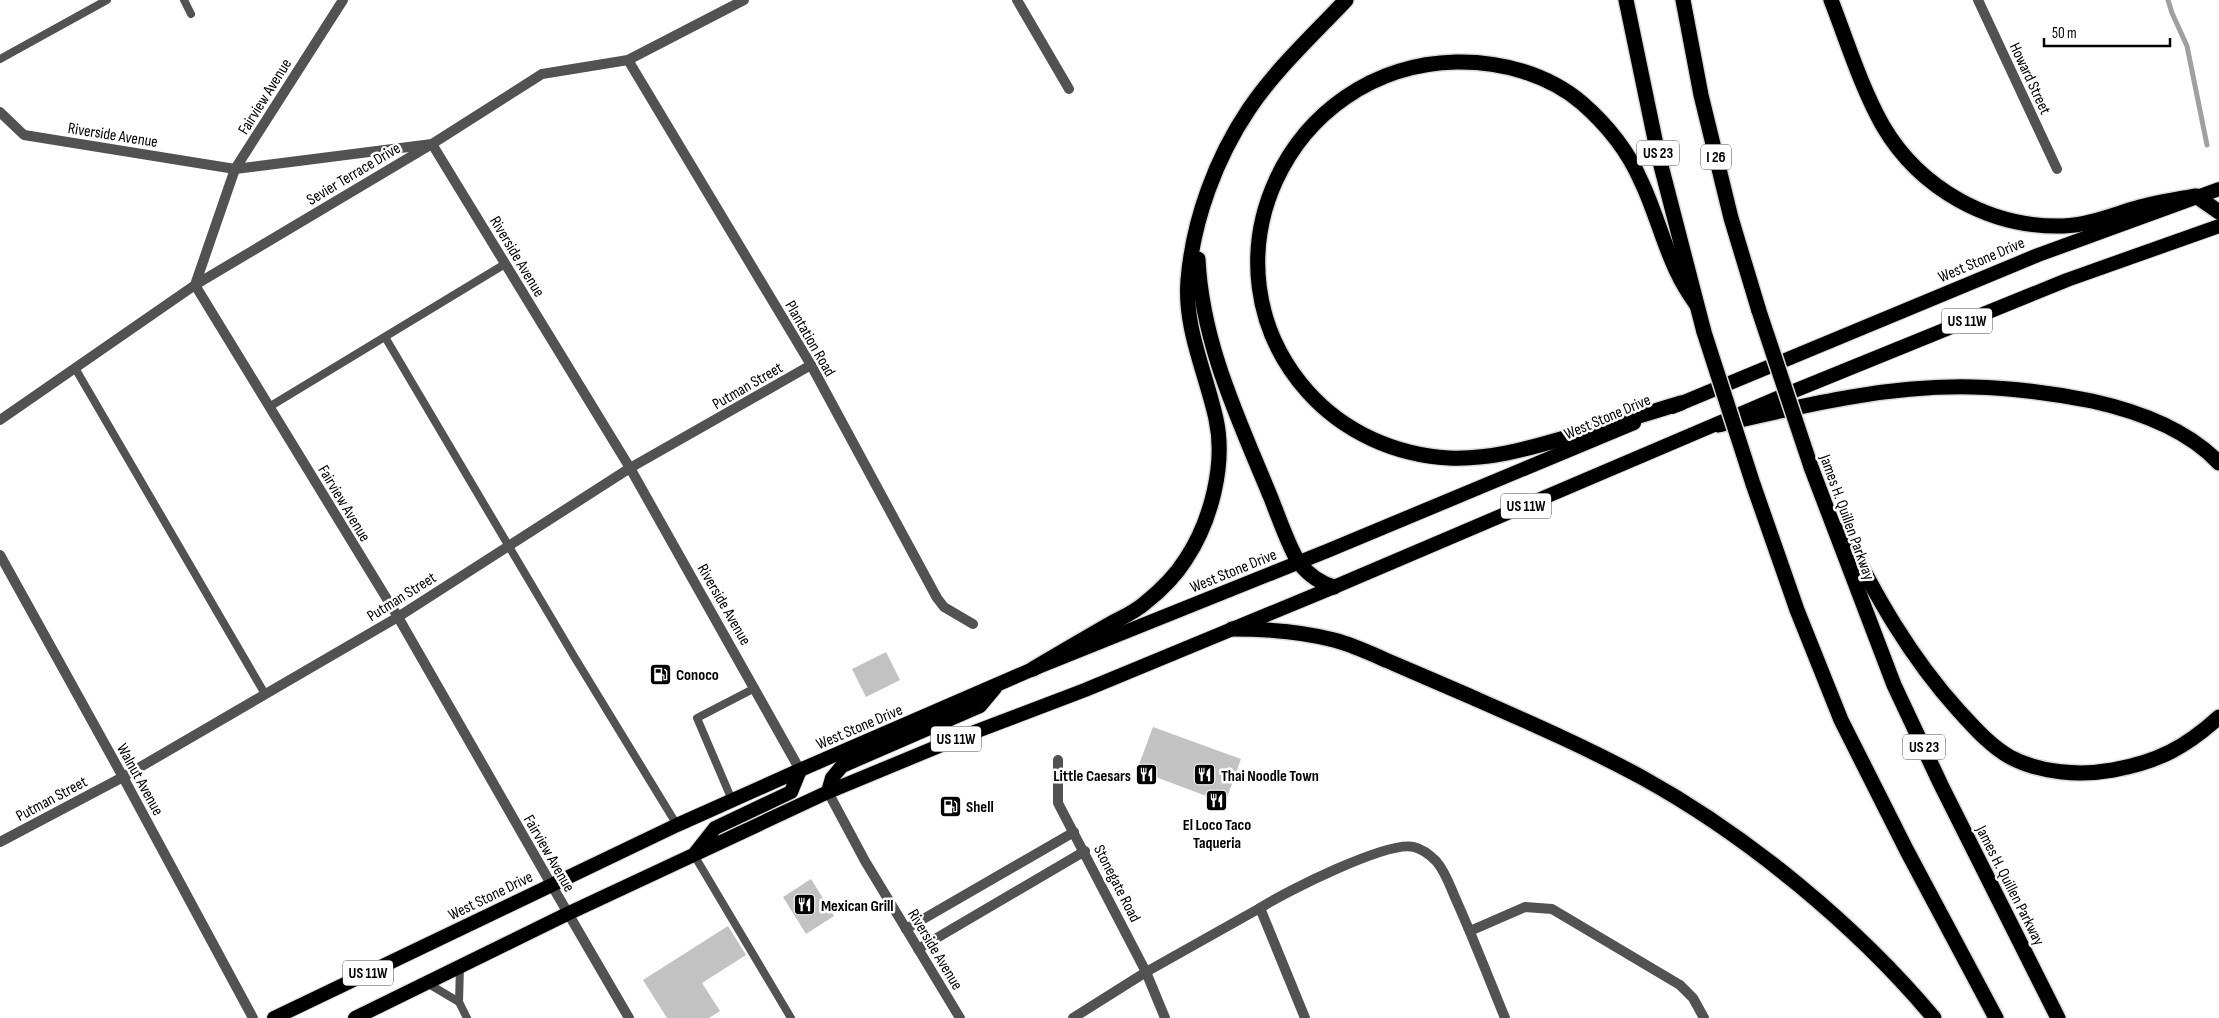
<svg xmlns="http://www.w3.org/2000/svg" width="2219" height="1018" viewBox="0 0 2219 1018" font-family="'Sofia Sans Condensed',sans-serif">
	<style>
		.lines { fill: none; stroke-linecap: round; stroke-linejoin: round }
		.stream { stroke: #a0a0a0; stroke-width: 5 }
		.building { fill: #c2c2c2 }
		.trunk-casing { stroke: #dbdbdb; stroke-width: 16 }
		.motorway-casing { stroke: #dbdbdb; stroke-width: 18 }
		.service { stroke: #525252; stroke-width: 8 }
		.minor { stroke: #525252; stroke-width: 10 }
		.tertiary { stroke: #525252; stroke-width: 10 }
		.trunk { stroke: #000; stroke-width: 14 }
		.motorway { stroke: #000; stroke-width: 15 }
		.motorway-bridge-casing { stroke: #dbdbdb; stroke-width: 18; stroke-linecap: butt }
		.motorway-bridge { stroke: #000; stroke-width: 15 }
		.labels { text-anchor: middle; stroke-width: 5; stroke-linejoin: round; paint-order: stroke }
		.shield { fill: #fff; stroke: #4c4c4c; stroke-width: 1 }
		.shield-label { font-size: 15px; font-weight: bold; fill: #000 }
		.street-label { font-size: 16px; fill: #000; stroke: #fff }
		.poi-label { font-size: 16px; font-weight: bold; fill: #000; stroke: #fff; text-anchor: start }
	</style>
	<rect width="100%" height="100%" fill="#fff"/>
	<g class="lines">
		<polyline class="stream" points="2168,0 2172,13 2187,46 2207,145"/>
	</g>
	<g class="building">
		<polygon points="886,652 900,680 866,697 852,669"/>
		<polygon points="1153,727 1241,759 1225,803 1137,770"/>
		<polygon points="811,879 834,916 806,934 783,897"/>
		<polygon points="728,926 746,955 702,983 720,1011 709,1018 667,1018 643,980"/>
	</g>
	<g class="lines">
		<defs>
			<g id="trunk">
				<polyline points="1672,407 2038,255 2219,189"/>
				<polyline points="828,792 832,778 842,766 980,706 995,688"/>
				<polyline points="696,852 715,828 791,792 800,770"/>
				<polyline points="274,1018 677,825 800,770 1033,669 1327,551 1634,423"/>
				<polyline points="355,1018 567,914 828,792 956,739 1085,690 1334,587 1789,393 2067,280 2219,226"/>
			</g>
			<g id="motorway">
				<polyline points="1626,0 1658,154 1704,332"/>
				<polyline points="1683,0 1701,95 1731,218 1759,311"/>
				<path d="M 1831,0 C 1847,41 1861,87 1883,126 C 1920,189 1990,228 2063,226 C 2090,225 2115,214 2140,207 C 2158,202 2178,199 2196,196 L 2219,212"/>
				<path d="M 1198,259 C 1202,344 1239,420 1271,498 C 1277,513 1291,553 1300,564 C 1309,575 1320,583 1334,587"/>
				<path d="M 1681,403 C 1646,414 1611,424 1575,435 C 1533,447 1493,460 1449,458 C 1395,455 1344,432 1308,392 C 1194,264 1287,66 1456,62 C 1500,61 1548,74 1582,103 C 1606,124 1628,151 1641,181 C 1655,210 1663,243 1677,272 C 1682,283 1689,294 1696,304"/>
				<path d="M 1718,425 C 1801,406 1886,385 1972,387 C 2012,388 2052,393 2092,401 C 2137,411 2186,428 2219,463"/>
				<polyline points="1811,467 1894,685 1941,785 2058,1018"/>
				<polyline points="1753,484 1797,610 1841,720 1907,851 1996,1018"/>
				<path d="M 1843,530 C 1875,595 1910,657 1959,711 C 1974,727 1990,746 2010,757 C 2040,773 2080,776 2113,770 C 2158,762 2186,747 2219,717"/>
				<path d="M 1232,629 C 1267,629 1300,631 1334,640 C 1353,645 1370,653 1388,661 C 1414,672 1441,684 1467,695 C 1526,721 1586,747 1643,778 C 1748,836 1857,926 1934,1018"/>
				<path d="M 1033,669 C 1058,654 1084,639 1110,624 C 1121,618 1135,612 1145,603 C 1160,591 1176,575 1186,559 C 1211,521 1226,464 1216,419 C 1206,373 1184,328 1188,280 C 1193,220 1216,158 1249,109 C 1276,69 1313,35 1346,0"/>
			</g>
		</defs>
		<use href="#trunk" class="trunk-casing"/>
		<use href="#motorway" class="motorway-casing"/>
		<g class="service">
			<polyline points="184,0 191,14"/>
			<polyline points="0,59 107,0"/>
			<polyline points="385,337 575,658 677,825"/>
			<polyline points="75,368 265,694"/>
			<polyline points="269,407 505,264"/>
			<polyline points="732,800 697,718 755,688"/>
			<polyline points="694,855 791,1018"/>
			<polyline points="460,966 459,1002 467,1018"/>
			<polyline points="427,983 459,1002"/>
		</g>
		<g class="minor">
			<polyline points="343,0 235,169 195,285 398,617 551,884"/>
			<polyline points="1017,0 1069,89"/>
			<polyline points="1978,0 2057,169"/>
			<polyline points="628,60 811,365 937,598 944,607 973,624"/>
			<polyline points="0,112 24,135 235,169 432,144 630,468 800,770"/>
			<polyline points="0,420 195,285 432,144 542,74 628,60 744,0"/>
			<polyline points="0,555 123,777 253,1018"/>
			<polyline points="1058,760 1058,803 1146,972 1165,1018"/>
			<polyline points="828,792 865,861 960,1018"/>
			<polyline points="0,842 123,777 398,617 630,468 811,365"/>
			<path d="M 1260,908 C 1285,892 1388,840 1414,847 C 1422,849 1430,855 1436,861 C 1446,872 1451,889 1457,902 C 1474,940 1489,979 1505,1018"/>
			<polyline points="906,929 1074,832"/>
			<polyline points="1470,931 1525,907 1552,909 1680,985 1693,998 1704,1018"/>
			<polyline points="918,949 1085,851"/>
			<polyline points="1073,1018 1146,972 1260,908 1305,1018"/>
		</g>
		<polyline class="tertiary" points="551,884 629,1018"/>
		<use href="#trunk" class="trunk"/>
		<use href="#motorway" class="motorway"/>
		<defs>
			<g id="motorway-bridge">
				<polyline points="1759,311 1811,467"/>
				<polyline points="1704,332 1753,484"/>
			</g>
		</defs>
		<use href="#motorway-bridge" class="motorway-bridge-casing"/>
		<use href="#motorway-bridge" class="motorway-bridge"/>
	</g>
	<defs>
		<symbol id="fuel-square" viewBox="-11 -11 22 22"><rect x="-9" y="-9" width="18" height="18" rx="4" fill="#000" stroke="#fff"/><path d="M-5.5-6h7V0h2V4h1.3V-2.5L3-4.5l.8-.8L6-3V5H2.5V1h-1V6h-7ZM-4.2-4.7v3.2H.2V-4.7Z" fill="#fff"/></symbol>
		<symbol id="restaurant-square" viewBox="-11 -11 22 22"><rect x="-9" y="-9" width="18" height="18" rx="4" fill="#000" stroke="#fff"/><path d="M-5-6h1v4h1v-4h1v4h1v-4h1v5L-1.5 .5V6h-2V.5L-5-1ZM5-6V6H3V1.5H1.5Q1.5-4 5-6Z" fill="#fff"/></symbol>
	</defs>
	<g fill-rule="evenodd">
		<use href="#fuel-square" x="648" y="662" width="25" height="25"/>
		<use href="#restaurant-square" x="1134" y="762" width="25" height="25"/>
		<use href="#restaurant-square" x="1192" y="762" width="25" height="25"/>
		<use href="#restaurant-square" x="1204" y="788" width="25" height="25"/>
		<use href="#fuel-square" x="938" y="794" width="25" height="25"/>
		<use href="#restaurant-square" x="792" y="892" width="25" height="25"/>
	</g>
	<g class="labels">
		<g class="shield">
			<rect x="1637" y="140.5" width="42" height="25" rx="4"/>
			<rect x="1701" y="144.5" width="30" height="25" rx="4"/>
			<rect x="1942" y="308.5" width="50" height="25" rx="4"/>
			<rect x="1501" y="493.5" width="50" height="25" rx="4"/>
			<rect x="931" y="726.5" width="50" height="25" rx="4"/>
			<rect x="1903" y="734.5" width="42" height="25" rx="4"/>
			<rect x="343" y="960.5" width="50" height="25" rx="4"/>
		</g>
		<g class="shield-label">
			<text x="1658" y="158">US 23</text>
			<text x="1716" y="162">I 26</text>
			<text x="1967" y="326">US 11W</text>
			<text x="1526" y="511">US 11W</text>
			<text x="956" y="744">US 11W</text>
			<text x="1924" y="752">US 23</text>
			<text x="368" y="978">US 11W</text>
		</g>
		<g class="street-label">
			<text transform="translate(2031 78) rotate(65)" y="6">Howard Street</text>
			<text transform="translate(264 96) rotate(-58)" y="6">Fairview Avenue</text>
			<text transform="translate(113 134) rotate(9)" y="6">Riverside Avenue</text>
			<text transform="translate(353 173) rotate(-31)" y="6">Sevier Terrace Drive</text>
			<text transform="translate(518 256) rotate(59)" y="6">Riverside Avenue</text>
			<text transform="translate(1981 259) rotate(-23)" y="6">West Stone Drive</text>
			<text transform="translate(811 338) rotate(60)" y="6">Plantation Road</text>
			<text transform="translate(747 385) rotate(-30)" y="6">Putman Street</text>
			<text transform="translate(1607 416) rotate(-23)" y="6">West Stone Drive</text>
			<text transform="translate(345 503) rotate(59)" y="6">Fairview Avenue</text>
			<text transform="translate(1848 517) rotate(70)" y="6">James H. Quillen Parkway</text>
			<text transform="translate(1233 570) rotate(-22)" y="6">West Stone Drive</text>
			<text transform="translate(401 596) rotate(-32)" y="6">Putman Street</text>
			<text transform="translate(725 604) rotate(60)" y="6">Riverside Avenue</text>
			<text transform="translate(859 726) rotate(-23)" y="6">West Stone Drive</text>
			<text transform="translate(141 779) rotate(61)" y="6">Walnut Avenue</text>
			<text transform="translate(51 798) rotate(-28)" y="6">Putman Street</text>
			<text transform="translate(550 853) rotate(60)" y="6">Fairview Avenue</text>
			<text transform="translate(1118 883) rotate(63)" y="6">Stonegate Road</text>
			<text transform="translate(2011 885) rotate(63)" y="6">James H. Quillen Parkway</text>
			<text transform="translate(490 895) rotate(-26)" y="6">West Stone Drive</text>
			<text transform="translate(936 949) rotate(59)" y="6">Riverside Avenue</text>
		</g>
		<g class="poi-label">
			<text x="676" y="680">Conoco</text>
			<text x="1131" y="781" text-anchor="end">Little Caesars</text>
			<text x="1221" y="781">Thai Noodle Town</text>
			<text x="966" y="812">Shell</text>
			<text x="1217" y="830" text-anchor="middle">El Loco Taco<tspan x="1217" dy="18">Taqueria</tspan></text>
			<text x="821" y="911">Mexican Grill</text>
		</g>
	</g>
	<path d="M2044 38v8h126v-8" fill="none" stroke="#000000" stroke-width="2.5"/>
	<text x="2052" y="38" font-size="15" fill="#000000" stroke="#ffffff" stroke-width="4" paint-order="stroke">50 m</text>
</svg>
